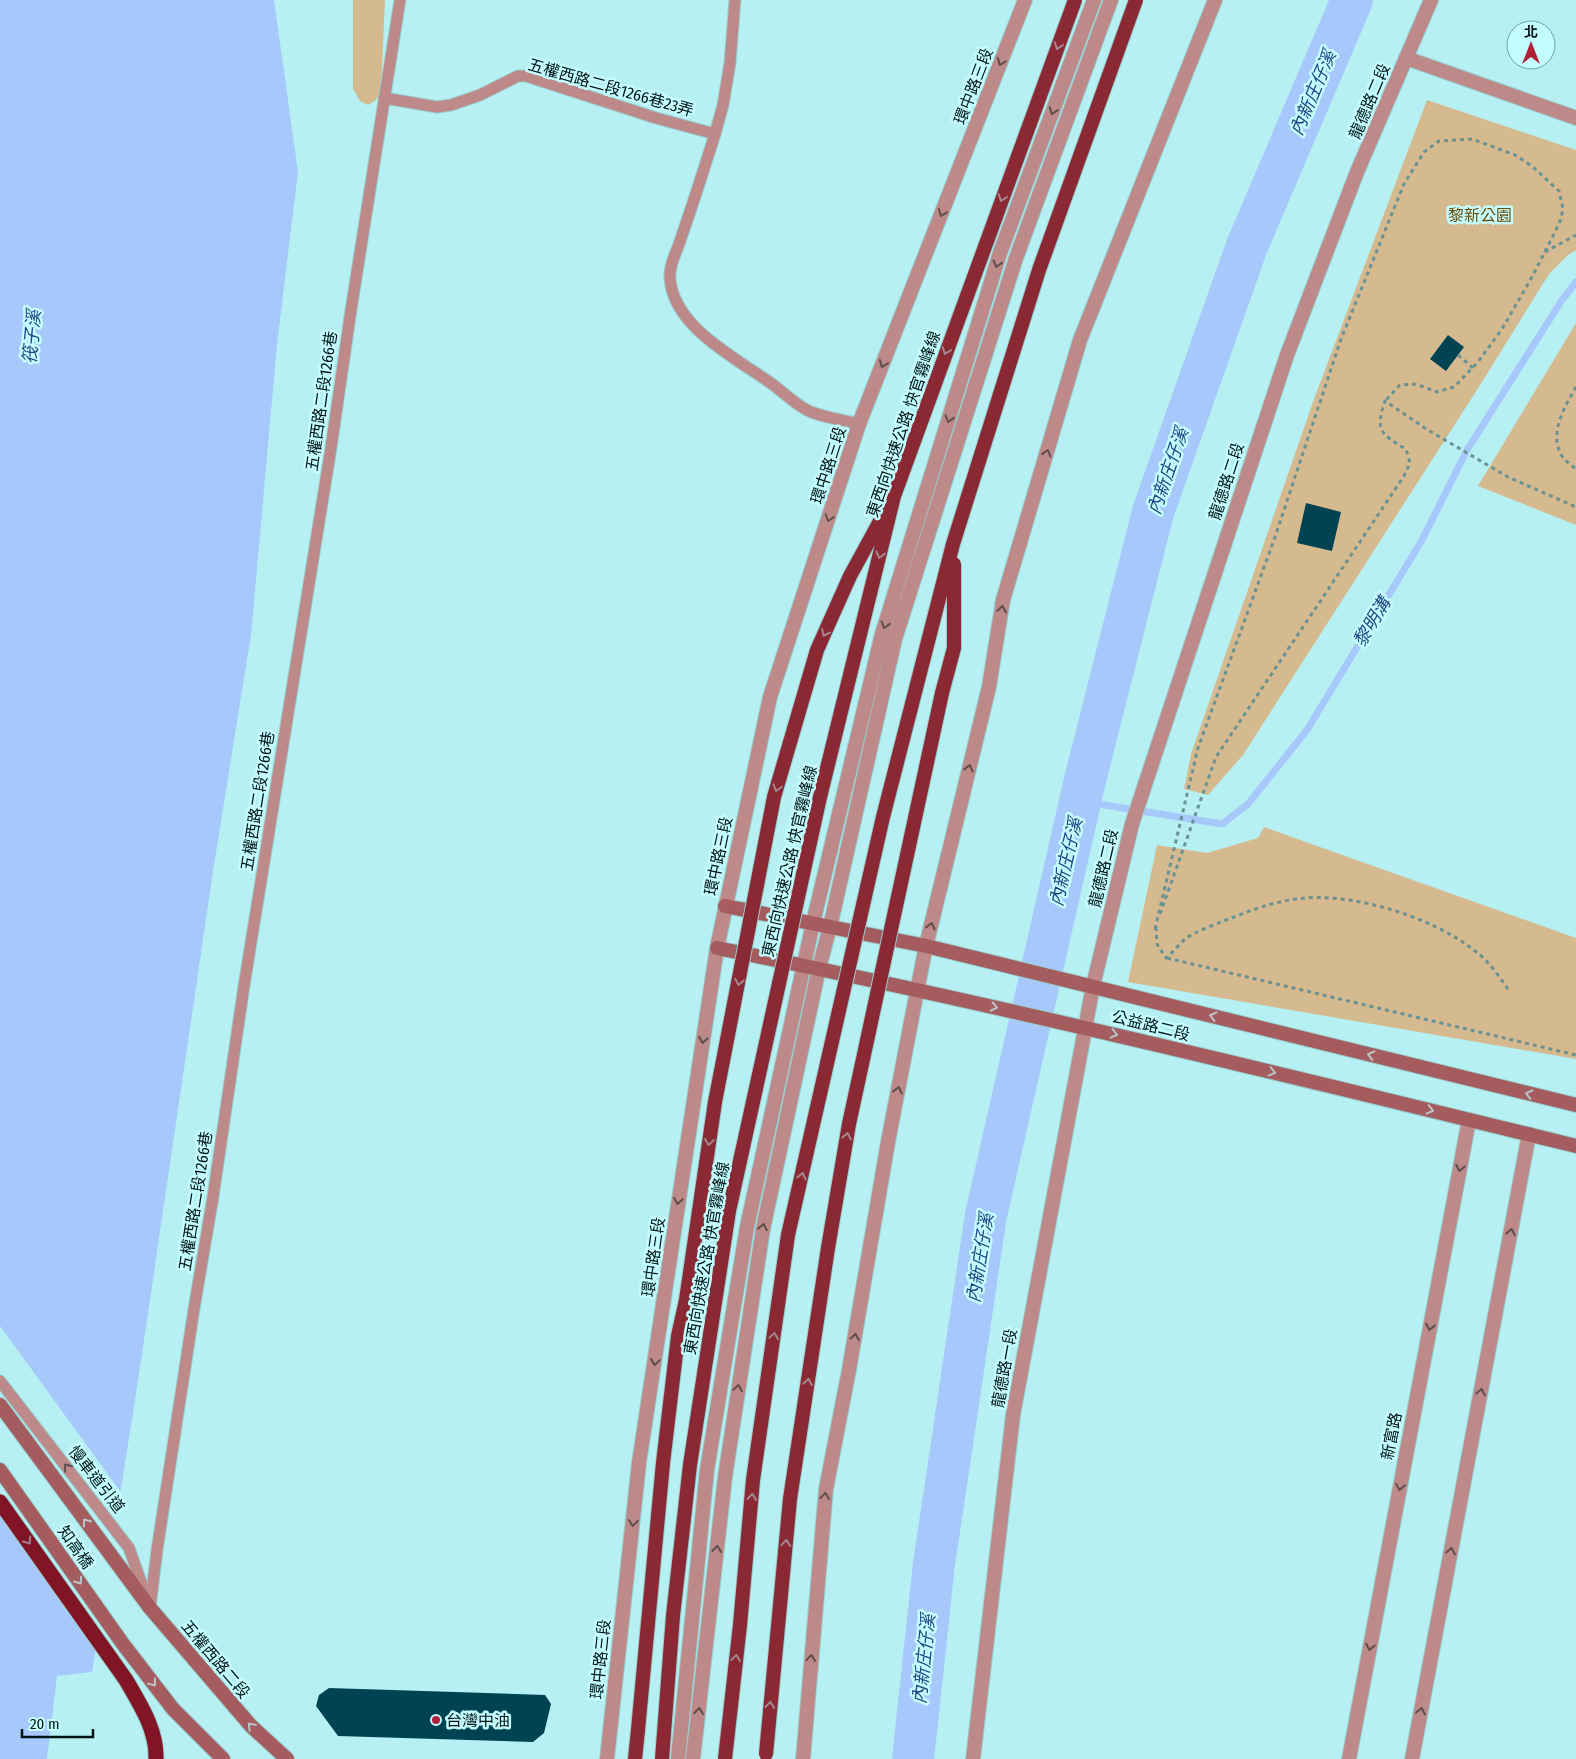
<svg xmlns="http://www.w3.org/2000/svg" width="1576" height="1759" viewBox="0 0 1576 1759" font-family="'Fira Sans Condensed','Noto Sans TC',sans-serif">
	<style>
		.green { fill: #d5ba90 }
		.water { fill: #a7c8fb }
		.pier { fill: #b7f0f2 }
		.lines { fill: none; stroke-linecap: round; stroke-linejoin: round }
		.stream { stroke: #a7c8fb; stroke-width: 7 }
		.river { stroke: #a7c8fb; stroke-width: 42 }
		.building { fill: #004352 }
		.service-casing { stroke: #9acdce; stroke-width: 13 }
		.minor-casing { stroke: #9acdce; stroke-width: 16 }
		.tertiary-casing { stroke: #9acdce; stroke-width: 16 }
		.secondary-casing { stroke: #9acdce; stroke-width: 16 }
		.trunk-casing { stroke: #9acdce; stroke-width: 16 }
		.motorway-casing { stroke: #9acdce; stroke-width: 17 }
		.path { stroke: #699293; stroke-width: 3; stroke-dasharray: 4 4; stroke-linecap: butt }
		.service { stroke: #bd8989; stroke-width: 11 }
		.minor { stroke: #bd8989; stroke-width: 14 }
		.tertiary { stroke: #bd8989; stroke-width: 14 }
		.secondary { stroke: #a55c5e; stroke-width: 14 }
		.trunk { stroke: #8a2833; stroke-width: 14 }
		.motorway { stroke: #811526; stroke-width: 15 }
		.trunk-bridge-casing { stroke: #9acdce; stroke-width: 16; stroke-linecap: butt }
		.trunk-bridge { stroke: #8a2833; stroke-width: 14 }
		.oneway { stroke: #a4888f }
		.oneway2 { stroke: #5e4e4e }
		.oneway3 { stroke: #b9c5c7 }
		.oneway4 { stroke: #9f7d88 }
		.poi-dot { fill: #b21f38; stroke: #c4fdff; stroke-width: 2 }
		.labels { text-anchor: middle; stroke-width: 5; stroke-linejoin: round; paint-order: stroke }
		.street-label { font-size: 16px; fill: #001314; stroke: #c4fdff }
		.park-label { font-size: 16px; fill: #6c4b05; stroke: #c4fdff }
		.poi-label { font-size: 16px; fill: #001314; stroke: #c4fdff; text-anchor: start }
		.water-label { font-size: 18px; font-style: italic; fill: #1d4581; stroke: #c4fdff }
	</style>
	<rect width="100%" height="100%" fill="#b7f0f2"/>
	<g class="green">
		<polygon points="353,0 385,0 381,90 376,100 368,105 360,101 353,89"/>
		<polygon points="1427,100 1576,150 1576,250 1568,255 1549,274 1482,382 1243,755 1208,795 1184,789 1191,754 1314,399"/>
		<polygon points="1576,323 1576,525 1478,486"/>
		<polygon points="1264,827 1576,938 1576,1059 1128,982 1157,845 1207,853 1258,838"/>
	</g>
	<polygon class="water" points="0,0 274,0 298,172 277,345 251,635 214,865 138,1381 92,1672 57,1676 47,1759 0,1759"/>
	<polygon class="pier" points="0,1326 123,1495 98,1652 0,1515"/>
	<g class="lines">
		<polyline class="stream" points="1080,801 1222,824 1248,804 1307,730 1422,540 1467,450 1562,300 1576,282"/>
		<polyline class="river" points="913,1759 934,1564 986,1215 1085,780 1153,512 1247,246 1352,0"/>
	</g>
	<g class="building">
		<polygon points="1448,335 1464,347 1446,371 1430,359"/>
		<polygon points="1306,503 1341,512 1332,551 1297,543"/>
		<polygon points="329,1688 545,1695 551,1704 544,1733 533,1742 338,1736 316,1706 319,1695"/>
	</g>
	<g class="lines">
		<defs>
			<g id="service">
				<path d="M 384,98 L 437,107 L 451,105 L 480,95 L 518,76 L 526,76 L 656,118 L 715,134 C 704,169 693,204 681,238 C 677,252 669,264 670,278 C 673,327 736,358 772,384 C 783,392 798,407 811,412 C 826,418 844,420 859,424"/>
				<polyline points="715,134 723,105 730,63 735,0"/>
				<polyline points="0,1381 129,1548 147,1599"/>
				<polyline points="150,1608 157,1550 194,1309 213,1197 244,986 331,448 351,310 400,0"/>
			</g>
			<g id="minor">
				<polyline points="1406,58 1576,118"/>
				<polyline points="973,1759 1013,1415 1093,986 1132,824 1287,355 1357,172 1431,0"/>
				<polyline points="1349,1759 1469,1120"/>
				<polyline points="1412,1759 1529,1134"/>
			</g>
			<g id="tertiary">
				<polyline points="607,1759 639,1463 717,948 770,697 859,424 1025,0"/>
				<polyline points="678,1759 707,1470 747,1227 813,923 882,634 1000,253 1094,0"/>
				<polyline points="693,1759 725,1477 763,1229 819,968 830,927 895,639 1016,258 1111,0"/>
				<polyline points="803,1759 826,1489 849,1370 888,1142 917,991 926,946 989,687 1003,600 1080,340 1215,0"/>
			</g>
			<g id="secondary">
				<polyline points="725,906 926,946 1576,1105"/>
				<path d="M 717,948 C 1005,1006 1290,1076 1576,1146"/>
				<polyline points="0,1405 150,1608 251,1726 287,1759"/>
				<polyline points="0,1470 123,1644 173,1709 223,1759"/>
			</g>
			<polyline id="trunk" points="635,1759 638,1730"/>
			<path id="motorway" d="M 0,1502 L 126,1680 C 140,1704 157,1730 156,1759"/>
		</defs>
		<use href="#service" class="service-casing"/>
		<use href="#minor" class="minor-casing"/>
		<use href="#tertiary" class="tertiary-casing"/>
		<use href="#secondary" class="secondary-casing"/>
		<use href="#trunk" class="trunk-casing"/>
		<use href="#motorway" class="motorway-casing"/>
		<g class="path">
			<polyline points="1545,252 1576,235"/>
			<polyline points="1458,355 1473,368"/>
			<path d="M 1576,387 C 1565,406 1548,434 1562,456 C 1565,461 1571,465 1576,469"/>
			<path d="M 1160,914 L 1216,757 L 1404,476 L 1410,463 L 1406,449 C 1380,434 1375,430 1385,401 L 1428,430 L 1508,477 L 1576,507"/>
			<path d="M 1156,927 L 1157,944 L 1166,958 C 1173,952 1179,945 1185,939 C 1196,931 1221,922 1234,917 C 1254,909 1274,902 1296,899 C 1350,891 1433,917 1475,951 C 1489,961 1500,978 1510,992"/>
			<polyline points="1155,929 1198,748 1274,540 1341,339 1404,184 1424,152 1439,141 1472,139 1515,155 1533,167 1559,191 1563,208 1561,219 1554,234 1532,277 1502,329 1478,362 1454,387 1437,392 1416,384 1400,385 1385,401"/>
			<polyline points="1167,958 1576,1055"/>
		</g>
		<use href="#service" class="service"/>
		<use href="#minor" class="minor"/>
		<use href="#tertiary" class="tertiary"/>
		<use href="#secondary" class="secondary"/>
		<use href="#trunk" class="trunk"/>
		<use href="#motorway" class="motorway"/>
		<defs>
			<g id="trunk-bridge">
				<polyline points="638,1730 663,1463 678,1336 686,1300 715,1102 774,797 817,650 850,576 885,512"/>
				<polyline points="766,1754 790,1499 828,1248 849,1124 942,693 954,648 954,564"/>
				<polyline points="662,1759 673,1616 690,1465 729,1211 820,797 894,496 1075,0"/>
				<polyline points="725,1759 740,1625 753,1480 788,1235 883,817 953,544 1039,270 1136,0"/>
			</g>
		</defs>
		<use href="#trunk-bridge" class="trunk-bridge-casing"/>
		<use href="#trunk-bridge" class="trunk-bridge"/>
	</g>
	<defs><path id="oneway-chevron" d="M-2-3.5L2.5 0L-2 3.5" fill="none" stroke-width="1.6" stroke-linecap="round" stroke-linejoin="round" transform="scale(1.25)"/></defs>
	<g class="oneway">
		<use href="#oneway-chevron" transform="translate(1058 46) rotate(110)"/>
		<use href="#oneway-chevron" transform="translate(1002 198) rotate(110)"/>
		<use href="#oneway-chevron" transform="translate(946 351) rotate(110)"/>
		<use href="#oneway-chevron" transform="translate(880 555) rotate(104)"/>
		<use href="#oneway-chevron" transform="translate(825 633) rotate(114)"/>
		<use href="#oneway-chevron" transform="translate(777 788) rotate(106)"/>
		<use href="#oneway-chevron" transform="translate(739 982) rotate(101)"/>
		<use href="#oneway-chevron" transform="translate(847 1136) rotate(-80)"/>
		<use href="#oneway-chevron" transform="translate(709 1142) rotate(98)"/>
		<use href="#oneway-chevron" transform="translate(802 1176) rotate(-77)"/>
		<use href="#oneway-chevron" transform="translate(774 1336) rotate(-82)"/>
		<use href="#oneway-chevron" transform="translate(808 1382) rotate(-81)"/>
		<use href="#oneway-chevron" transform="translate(752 1497) rotate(-85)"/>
		<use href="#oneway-chevron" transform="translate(786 1543) rotate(-85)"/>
		<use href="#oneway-chevron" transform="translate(736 1658) rotate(-83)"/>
		<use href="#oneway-chevron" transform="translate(770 1705) rotate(-85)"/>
	</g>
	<g class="oneway2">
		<use href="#oneway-chevron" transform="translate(1001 62) rotate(111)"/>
		<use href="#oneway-chevron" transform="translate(1053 111) rotate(110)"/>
		<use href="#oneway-chevron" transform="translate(942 213) rotate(112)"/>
		<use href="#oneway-chevron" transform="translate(997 264) rotate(107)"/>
		<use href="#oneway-chevron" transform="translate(883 364) rotate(112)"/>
		<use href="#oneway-chevron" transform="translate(949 419) rotate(107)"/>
		<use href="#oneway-chevron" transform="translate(1047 453) rotate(-73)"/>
		<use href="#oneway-chevron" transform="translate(829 518) rotate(108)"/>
		<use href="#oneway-chevron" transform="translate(1002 609) rotate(-81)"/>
		<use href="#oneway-chevron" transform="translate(885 625) rotate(107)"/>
		<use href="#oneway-chevron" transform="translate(969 768) rotate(-76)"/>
		<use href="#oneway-chevron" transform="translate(931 926) rotate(-76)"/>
		<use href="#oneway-chevron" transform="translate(703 1040) rotate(99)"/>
		<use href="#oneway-chevron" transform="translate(898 1090) rotate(-79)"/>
		<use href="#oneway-chevron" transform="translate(1460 1168) rotate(101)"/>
		<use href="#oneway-chevron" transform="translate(678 1201) rotate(99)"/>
		<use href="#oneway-chevron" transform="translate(763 1227) rotate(-79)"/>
		<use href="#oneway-chevron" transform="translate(1511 1232) rotate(-79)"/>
		<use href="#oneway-chevron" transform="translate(1430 1327) rotate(101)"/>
		<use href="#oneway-chevron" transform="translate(855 1337) rotate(-80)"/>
		<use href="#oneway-chevron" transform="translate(655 1362) rotate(98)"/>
		<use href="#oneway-chevron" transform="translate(738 1388) rotate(-81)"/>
		<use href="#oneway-chevron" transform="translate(1481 1392) rotate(-79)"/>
		<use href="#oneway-chevron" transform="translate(67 1467) rotate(-128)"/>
		<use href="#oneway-chevron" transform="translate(1400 1487) rotate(101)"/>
		<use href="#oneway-chevron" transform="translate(825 1496) rotate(-84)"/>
		<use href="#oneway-chevron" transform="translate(633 1523) rotate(96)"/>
		<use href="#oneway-chevron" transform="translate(717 1549) rotate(-84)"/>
		<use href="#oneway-chevron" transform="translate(1451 1551) rotate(-79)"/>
		<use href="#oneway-chevron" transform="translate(1370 1647) rotate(101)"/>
		<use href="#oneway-chevron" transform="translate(811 1658) rotate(-85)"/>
		<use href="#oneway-chevron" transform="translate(699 1711) rotate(-84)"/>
		<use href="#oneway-chevron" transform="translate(1421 1711) rotate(-79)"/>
	</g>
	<g class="oneway3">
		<use href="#oneway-chevron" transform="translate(994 1007) rotate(12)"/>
		<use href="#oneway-chevron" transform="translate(1213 1016) rotate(-166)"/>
		<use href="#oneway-chevron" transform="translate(1114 1034) rotate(14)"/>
		<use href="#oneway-chevron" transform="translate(1371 1055) rotate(-166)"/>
		<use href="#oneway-chevron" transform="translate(1272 1072) rotate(14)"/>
		<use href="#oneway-chevron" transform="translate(1529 1094) rotate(-166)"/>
		<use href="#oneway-chevron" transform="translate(1430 1110) rotate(14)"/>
		<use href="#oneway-chevron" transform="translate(86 1522) rotate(-126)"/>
		<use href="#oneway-chevron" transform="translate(79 1581) rotate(55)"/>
		<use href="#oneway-chevron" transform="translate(153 1683) rotate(53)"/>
		<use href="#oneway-chevron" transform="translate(251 1726) rotate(-134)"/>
	</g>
	<use class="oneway4" href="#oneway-chevron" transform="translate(28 1541) rotate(55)"/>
	<circle class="poi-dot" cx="436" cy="1720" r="5"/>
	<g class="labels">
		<g class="street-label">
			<text transform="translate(973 86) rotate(-69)" y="6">環中路三段</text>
			<text transform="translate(611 87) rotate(16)" y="6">五權西路二段1266巷23弄</text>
			<text transform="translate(1369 101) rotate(-67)" y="6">龍德路二段</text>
			<text transform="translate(321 401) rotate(-82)" y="6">五權西路二段1266巷</text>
			<text transform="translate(903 424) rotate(-71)" y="6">東西向快速公路 快官霧峰線</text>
			<text transform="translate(828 465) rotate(-72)" y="6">環中路三段</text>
			<text transform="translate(1226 481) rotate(-72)" y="6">龍德路二段</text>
			<text transform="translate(257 801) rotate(-81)" y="6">五權西路二段1266巷</text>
			<text transform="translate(718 856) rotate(-78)" y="6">環中路三段</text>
			<text transform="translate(789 861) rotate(-77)" y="6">東西向快速公路 快官霧峰線</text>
			<text transform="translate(1103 868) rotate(-77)" y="6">龍德路二段</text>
			<text transform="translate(1151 1025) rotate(14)" y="6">公益路二段</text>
			<text transform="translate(195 1201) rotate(-81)" y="6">五權西路二段1266巷</text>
			<text transform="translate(653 1257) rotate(-82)" y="6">環中路三段</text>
			<text transform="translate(706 1258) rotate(-80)" y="6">東西向快速公路 快官霧峰線</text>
			<text transform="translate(1004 1368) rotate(-80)" y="6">龍德路一段</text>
			<text transform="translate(1391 1436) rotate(-79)" y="6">新富路</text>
			<text transform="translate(97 1479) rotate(52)" y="6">慢車道引道</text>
			<text transform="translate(76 1547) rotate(55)" y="6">知高橋</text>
			<text transform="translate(216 1659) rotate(50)" y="6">五權西路二段</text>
			<text transform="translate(600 1659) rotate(-84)" y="6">環中路三段</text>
		</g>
		<g class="park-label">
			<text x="1480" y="221">黎新公園</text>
		</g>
		<g class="poi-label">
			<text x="446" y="1726">台灣中油</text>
		</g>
		<g class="water-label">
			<text transform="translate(1313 93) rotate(-67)" y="6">內新庄仔溪</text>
			<text transform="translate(32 337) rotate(-85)" y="6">筏子溪</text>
			<text transform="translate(1168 471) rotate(-71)" y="6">內新庄仔溪</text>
			<text transform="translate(1372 622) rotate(-59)" y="6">黎明溝</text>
			<text transform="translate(1066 862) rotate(-77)" y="6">內新庄仔溪</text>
			<text transform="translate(980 1258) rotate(-81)" y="6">內新庄仔溪</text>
			<text transform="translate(924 1659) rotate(-84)" y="6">內新庄仔溪</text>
		</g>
	</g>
	<g transform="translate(1531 45)"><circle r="24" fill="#c4fdff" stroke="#769fa1"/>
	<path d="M0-4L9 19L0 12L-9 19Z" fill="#b21f38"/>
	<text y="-8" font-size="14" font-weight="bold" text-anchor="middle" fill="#001314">北</text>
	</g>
	<path d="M22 1729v8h71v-8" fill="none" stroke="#001314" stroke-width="2.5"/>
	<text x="30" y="1729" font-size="15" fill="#001314" stroke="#c4fdff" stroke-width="4" paint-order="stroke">20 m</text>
</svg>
